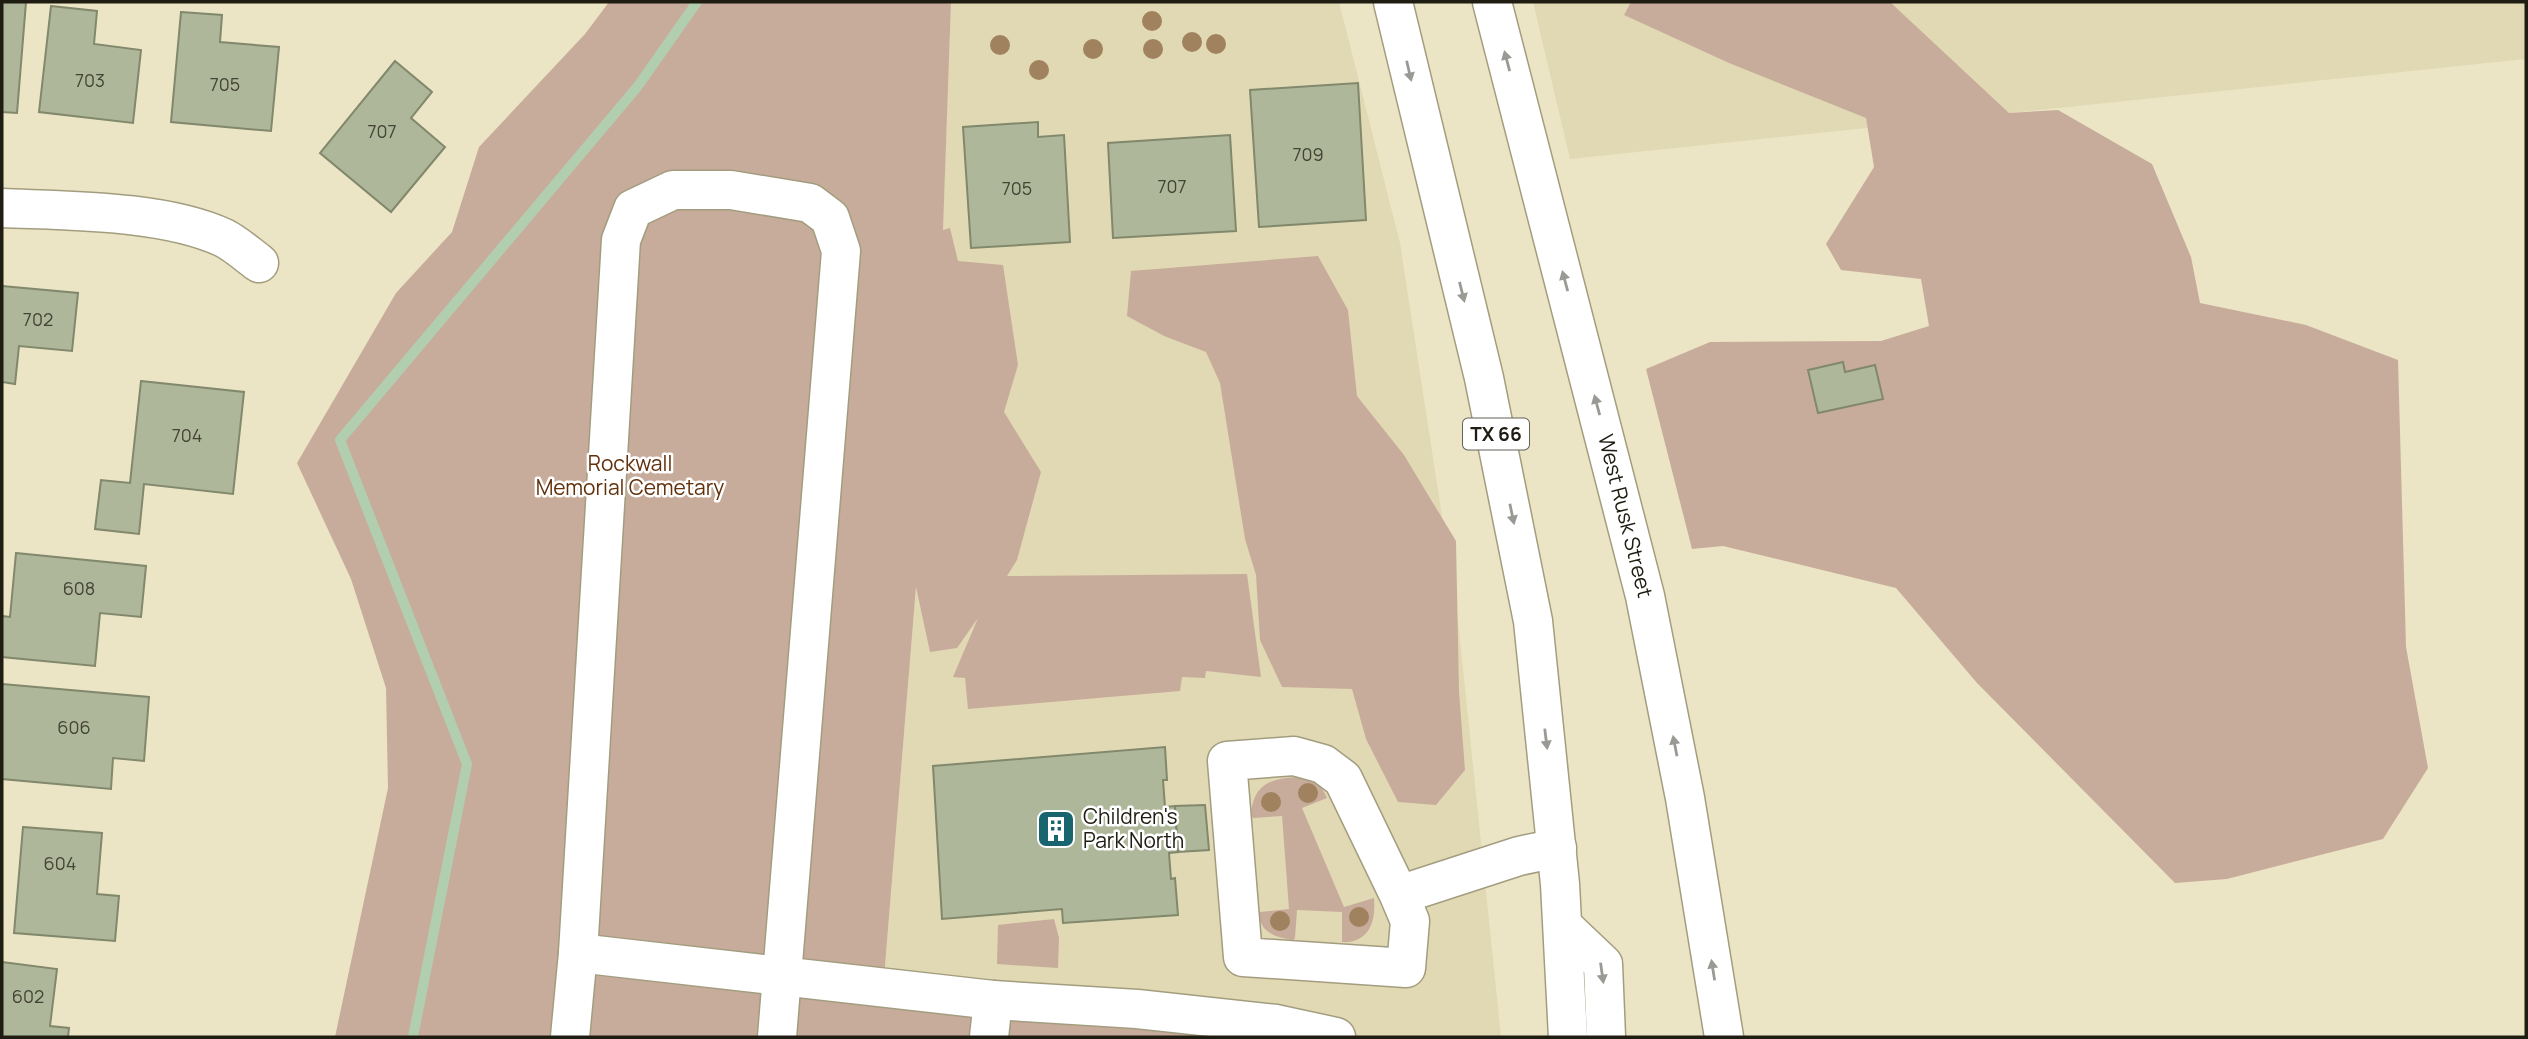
<svg xmlns="http://www.w3.org/2000/svg" width="2528" height="1039" viewBox="0 0 2528 1039" font-family="Manrope,sans-serif">
	<style>
		.built { fill: #e1d9b3 }
		.green { fill: #c8ac9b }
		.lines { fill: none; stroke-linecap: round; stroke-linejoin: round }
		.stream { stroke: #b1cfae; stroke-width: 10 }
		.building { fill: #afb79a; stroke: #81886c; stroke-width: 2 }
		.minor-casing { stroke: #a39d7f; stroke-width: 41 }
		.major-casing { stroke: #a39d7f; stroke-width: 41 }
		.minor { stroke: #fff; stroke-width: 38 }
		.major { stroke: #fff; stroke-width: 38 }
		.tree { fill: #a0825f }
		.oneway { fill: #9a9994 }
		.labels { text-anchor: middle; stroke-width: 5; stroke-linejoin: round; paint-order: stroke }
		.number-label { font-size: 18px; fill: #434433 }
		.shield { fill: #fff; stroke: #626158; stroke-width: 2 }
		.shield-label { font-size: 19px; font-weight: bold; fill: #1f1d11 }
		.park-label { font-size: 21px; fill: #62310b; stroke: #fff }
		.street-label { font-size: 21px; fill: #1f1d11; stroke: #fff }
		.poi-label { font-size: 21px; fill: #1f1d11; stroke: #fff; text-anchor: start }
	</style>
	<rect width="100%" height="100%" fill="#ebe5c5"/>
	<g class="built">
		<polygon points="951,2 1339,2 1400,243 1458,620 1501,1037 1356,1037 884,978 941,282"/>
		<polygon points="1533,2 2526,2 2526,59 1570,159"/>
	</g>
	<g class="green">
		<polygon points="609,2 951,2 943,230 950,228 958,261 1003,265 1018,365 1004,412 1041,472 1017,560 1007,576 1247,574 1261,677 1206,671 1205,678 1182,677 1180,691 968,709 965,678 953,677 978,618 957,648 930,652 916,587 884,978 985,987 1356,1037 335,1037 388,788 386,688 351,579 297,463 396,293 452,232 479,147 585,34"/>
		<polygon points="1631,2 1890,2 2009,113 2058,110 2152,164 2191,257 2200,303 2306,325 2398,360 2406,647 2428,768 2383,839 2227,879 2175,883 1977,683 1896,588 1723,546 1692,549 1646,369 1710,342 1881,341 1929,326 1921,279 1841,270 1826,244 1874,167 1866,118 1729,63 1624,15"/>
		<polygon points="1318,256 1348,310 1357,396 1404,455 1456,541 1459,691 1465,770 1436,805 1398,802 1366,739 1352,689 1282,687 1260,640 1256,575 1245,539 1220,383 1206,352 1164,336 1127,316 1131,271"/>
		<path d="M 1298,777 C 1312,780 1321,783 1327,798 L 1302,808 L 1344,907 L 1374,898 C 1376,922 1369,943 1342,942 L 1342,912 L 1297,910 L 1295,938 L 1293,940 C 1276,938 1257,931 1260,912 L 1289,909 L 1282,816 L 1253,818 L 1251,815 C 1253,785 1270,778 1298,777 Z"/>
		<polygon points="1054,919 1059,938 1058,968 997,964 998,925"/>
	</g>
	<g class="lines">
		<polyline class="stream" points="413,1037 467,764 340,440 638,86 697,2"/>
	</g>
	<g class="building">
		<polygon points="2,2 26,2 17,113 2,112"/>
		<polygon points="51,6 97,11 94,44 141,50 133,123 39,112"/>
		<polygon points="181,12 222,15 220,42 279,47 271,131 171,122"/>
		<polygon points="395,61 432,92 411,118 445,147 391,212 320,153"/>
		<polygon points="1358,83 1366,220 1259,227 1250,90"/>
		<polygon points="1038,122 1038,137 1064,135 1070,242 971,248 963,127"/>
		<polygon points="1230,135 1236,231 1113,238 1108,143"/>
		<polygon points="2,286 78,293 72,351 19,346 15,384 2,382"/>
		<polygon points="1843,362 1845,372 1875,365 1883,399 1818,413 1808,370"/>
		<polygon points="141,381 244,392 233,494 144,484 139,534 95,529 101,480 130,483"/>
		<polygon points="16,553 146,566 141,617 100,613 95,666 2,657 2,616 10,617"/>
		<polygon points="2,684 149,697 144,761 113,758 111,789 2,779"/>
		<polygon points="1165,747 1167,780 1163,780 1165,807 1175,806 1178,852 1169,853 1171,879 1175,878 1178,915 1063,923 1062,909 942,919 933,766"/>
		<polygon points="1205,805 1209,850 1178,852 1175,806"/>
		<polygon points="23,827 102,833 97,894 119,896 115,941 14,933"/>
		<polygon points="2,962 57,969 50,1026 69,1028 68,1037 2,1037"/>
	</g>
	<g class="lines">
		<defs>
			<g id="minor">
				<path d="M 2,208 C 68,211 164,210 224,238 C 236,244 248,255 259,263"/>
				<polyline points="1399,895 1343,779 1323,764 1294,756 1227,761 1243,957 1406,968 1410,921 1399,895 1519,856 1557,848"/>
				<polyline points="578,953 993,1000 1137,1009 1276,1024 1336,1037"/>
				<polyline points="570,1037 578,953 621,240 633,209 673,190 731,190 810,203 830,218 841,251 777,1037"/>
				<polyline points="989,1037 993,1000"/>
			</g>
			<g id="major">
				<polyline points="1393,2 1484,378 1533,621 1560,884 1568,1037"/>
				<polyline points="1492,2 1645,596 1685,798 1724,1037"/>
				<polyline points="1563,926 1603,964 1606,1037"/>
			</g>
		</defs>
		<use href="#minor" class="minor-casing"/>
		<use href="#major" class="major-casing"/>
		<use href="#minor" class="minor"/>
		<use href="#major" class="major"/>
	</g>
	<g class="tree">
		<circle cx="1152" cy="21" r="10"/>
		<circle cx="1192" cy="42" r="10"/>
		<circle cx="1216" cy="44" r="10"/>
		<circle cx="1000" cy="45" r="10"/>
		<circle cx="1093" cy="49" r="10"/>
		<circle cx="1153" cy="49" r="10"/>
		<circle cx="1039" cy="70" r="10"/>
		<circle cx="1308" cy="793" r="10"/>
		<circle cx="1271" cy="802" r="10"/>
		<circle cx="1359" cy="917" r="10"/>
		<circle cx="1280" cy="921" r="10"/>
	</g>
	<defs><path id="oneway-solid" d="M-6-.8H1V-3.2L6.5 0L1 3.2V.8H-6Z" transform="scale(1.75)"/></defs>
	<g class="oneway">
		<use href="#oneway-solid" transform="translate(1507 61) rotate(-105)"/>
		<use href="#oneway-solid" transform="translate(1409 71) rotate(77)"/>
		<use href="#oneway-solid" transform="translate(1565 281) rotate(-105)"/>
		<use href="#oneway-solid" transform="translate(1462 292) rotate(76)"/>
		<use href="#oneway-solid" transform="translate(1597 405) rotate(-105)"/>
		<use href="#oneway-solid" transform="translate(1512 514) rotate(78)"/>
		<use href="#oneway-solid" transform="translate(1546 739) rotate(83)"/>
		<use href="#oneway-solid" transform="translate(1675 746) rotate(-101)"/>
		<use href="#oneway-solid" transform="translate(1713 970) rotate(-99)"/>
		<use href="#oneway-solid" transform="translate(1602 973) rotate(82)"/>
	</g>
	<defs>
		<symbol id="building-square" viewBox="-11 -11 22 22"><rect x="-9" y="-9" width="18" height="18" rx="4" fill="#18646f" stroke="#fff"/><path d="M-4-6H4V6H1V3H-1V6H-4ZM-2.5-4.3h1.7v1.8h-1.7ZM.8-4.3h1.7v1.8H.8ZM-2.5-1h1.7V.8h-1.7ZM.8-1h1.7V.8H.8Z" fill="#fff"/></symbol>
	</defs>
	<g fill-rule="evenodd">
		<use href="#building-square" x="1034" y="807" width="44" height="44"/>
	</g>
	<g class="labels">
		<g class="number-label">
			<text x="90" y="87">703</text>
			<text x="225" y="91">705</text>
			<text x="382" y="138">707</text>
			<text x="1308" y="161">709</text>
			<text x="1172" y="193">707</text>
			<text x="1017" y="195">705</text>
			<text x="38" y="326">702</text>
			<text x="187" y="442">704</text>
			<text x="79" y="595">608</text>
			<text x="74" y="734">606</text>
			<text x="60" y="870">604</text>
			<text x="28" y="1003">602</text>
		</g>
		<rect class="shield" x="1463" y="418.5" width="66" height="31" rx="5"/>
		<g class="shield-label">
			<text x="1496" y="441">TX 66</text>
		</g>
		<g class="park-label">
			<text x="630" y="471">Rockwall<tspan x="630" dy="24">Memorial Cemetary</tspan></text>
		</g>
		<g class="street-label">
			<text transform="translate(1625 516) rotate(76)" y="7">West Rusk Street</text>
		</g>
		<g class="poi-label">
			<text x="1083" y="824">Children's<tspan x="1083" dy="24">Park North</tspan></text>
		</g>
	</g>
	<rect width="2528" height="1039" fill="none" stroke="#1f1d11" stroke-width="7"/>
</svg>
